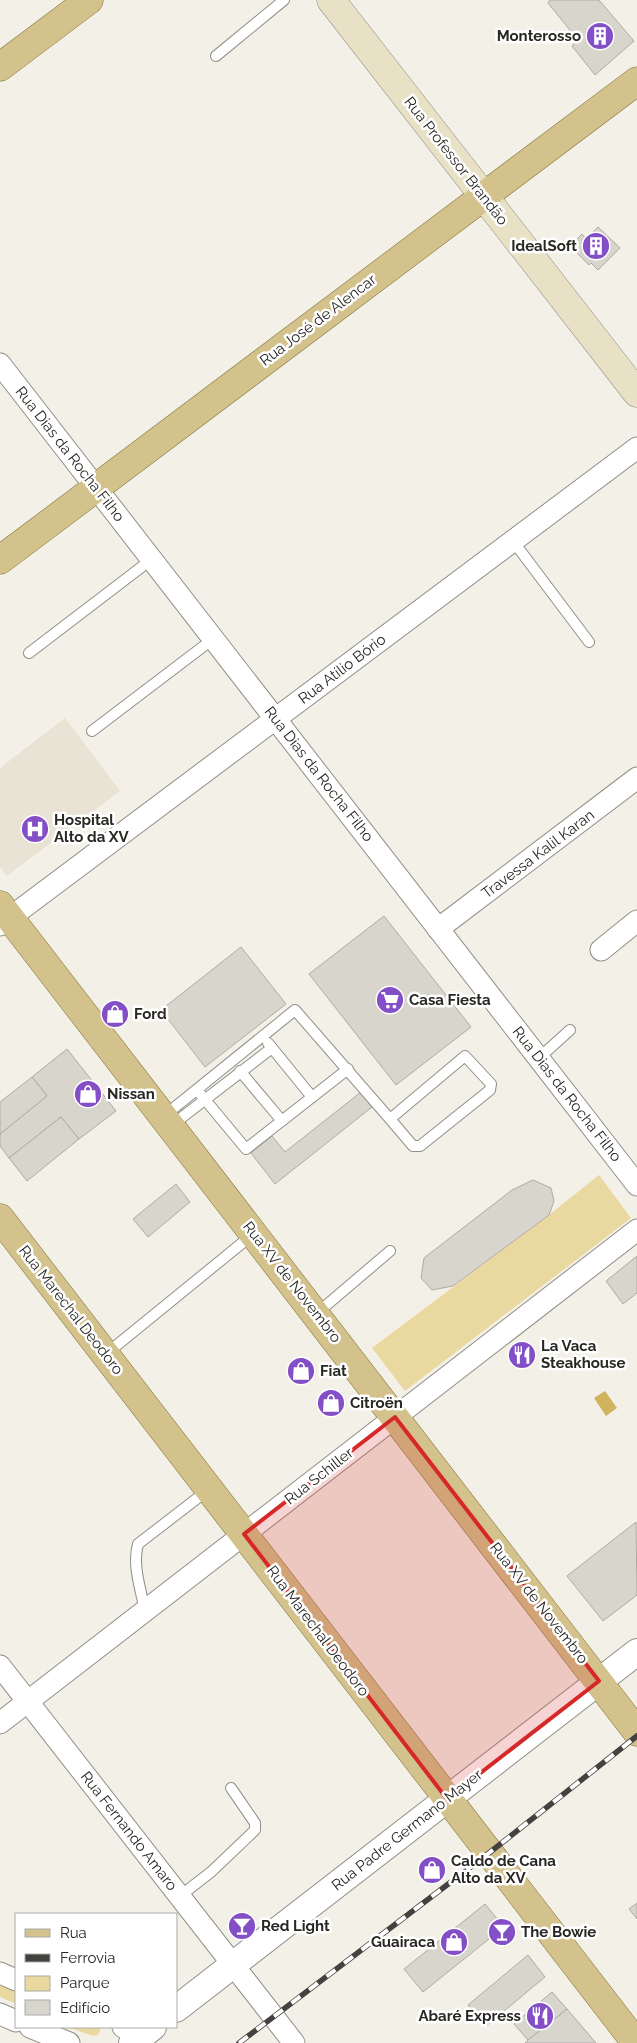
<svg xmlns="http://www.w3.org/2000/svg" width="637" height="2043" viewBox="0 0 637 2043" font-family="Raleway,sans-serif">
	<style>
		.built { fill: #e8e3d4 }
		.green { fill: #ead8a1 }
		.water { fill: #cfb35d }
		.building { fill: #d8d5cd; stroke: #adaba3 }
		.lines { fill: none; stroke-linecap: round; stroke-linejoin: round }
		.service-casing { stroke: #918f87; stroke-width: 12 }
		.minor-casing { stroke: #918f87; stroke-width: 23 }
		.tertiary-casing { stroke: #918f87; stroke-width: 28 }
		.secondary-casing { stroke: #918f87; stroke-width: 29 }
		.primary-casing { stroke: #847236; stroke-width: 29 }
		.service { stroke: #fff; stroke-width: 10 }
		.minor { stroke: #fff; stroke-width: 21 }
		.tertiary { stroke: #fff; stroke-width: 26 }
		.secondary { stroke: #e9e1c5; stroke-width: 28 }
		.primary { stroke: #d3c28c; stroke-width: 28 }
		.rail-casing { stroke: #44423f; stroke-width: 5.5 }
		.rail { stroke: #fff; stroke-width: 4; stroke-dasharray: 11; stroke-linecap: butt }
		.marked { fill: #d62828; fill-opacity: 0.2; stroke: #d62828; stroke-width: 4; stroke-linejoin: round }
		.labels { text-anchor: middle; stroke-width: 5; stroke-linejoin: round; paint-order: stroke }
		.poi-label { font-size: 15px; font-weight: bold; fill: #282724; stroke: #fff; text-anchor: start }
		.street-label { font-size: 15px; fill: #282724; stroke: #fff }
	</style>
	<rect width="100%" height="100%" fill="#f3f0e8"/>
	<polygon class="built" points="65,718 120,791 7,876 0,867 0,768"/>
	<g class="green">
		<polygon points="599,1175 631,1218 405,1391 372,1348 549,1215"/>
		<polygon points="0,1977 16,1984 16,2004 0,1997"/>
		<polygon points="68,2027 101,2027 98,2035 93,2036"/>
	</g>
	<polygon class="water" points="605,1391 617,1408 606,1416 594,1398"/>
	<g class="building">
		<polygon points="550,0 599,0 634,41 595,75 572,46 575,43 569,38 573,34 548,3"/>
		<polygon points="598,227 620,248 598,270 591,263 589,265 577,253 579,251 572,244 582,234 586,239"/>
		<polygon points="384,916 471,1027 396,1085 309,974"/>
		<polygon points="241,947 286,1004 205,1067 161,1010"/>
		<polygon points="67,1049 116,1111 79,1139 61,1117 9,1158 0,1146 0,1134 47,1096 32,1077"/>
		<polygon points="32,1077 47,1096 0,1134 0,1102"/>
		<polygon points="361,1092 372,1107 275,1184 251,1153 272,1136 285,1152"/>
		<polygon points="61,1117 79,1139 27,1181 9,1158"/>
		<polygon points="533,1180 551,1188 554,1201 549,1215 453,1286 432,1290 421,1278 424,1258 512,1190"/>
		<polygon points="176,1184 190,1202 148,1237 133,1219"/>
		<polygon points="637,1256 637,1293 623,1304 606,1281"/>
		<polygon points="636,1522 637,1595 603,1621 567,1576"/>
		<polygon points="637,1903 637,1919 629,1909"/>
		<polygon points="485,1904 504,1927 423,1992 404,1969"/>
		<polygon points="528,1955 545,1977 486,2026 468,2005"/>
		<polygon points="552,1992 567,2009 528,2040 514,2024"/>
		<polygon points="567,2009 596,2043 525,2043 528,2040"/>
	</g>
	<g class="lines">
		<defs>
			<g id="service">
				<polyline points="216,56 284,0"/>
				<polyline points="513,541 589,642"/>
				<polyline points="29,653 152,559"/>
				<polyline points="92,731 213,639"/>
				<polyline points="268,1043 312,1097"/>
				<polyline points="539,1058 570,1030"/>
				<polyline points="240,1071 282,1121"/>
				<polyline points="197,1090 246,1149 348,1069"/>
				<polyline points="164,1116 295,1010 390,1119 465,1056 491,1084 490,1090 420,1146 413,1146 390,1119"/>
				<polyline points="172,1125 272,1048"/>
				<polyline points="316,1314 390,1251"/>
				<polyline points="106,1354 252,1235"/>
				<path d="M 145,1611 C 141,1590 132,1565 138,1544 L 208,1490"/>
				<polyline points="180,1896 211,1872 255,1830 255,1823 231,1788"/>
			</g>
			<g id="minor">
				<polyline points="0,364 637,1185"/>
				<polyline points="0,925 637,448"/>
				<polyline points="438,929 637,778"/>
				<polyline points="601,950 637,921"/>
				<polyline points="0,1666 294,2043"/>
				<polyline points="0,1723 637,1230"/>
				<polyline points="0,1973 16,1980"/>
				<polyline points="0,2014 16,2021"/>
				<polyline points="30,2027 69,2043"/>
				<polyline points="123,2027 142,2035"/>
			</g>
			<g id="tertiary">
				<polyline points="176,2009 637,1652"/>
				<polyline points="132,2043 153,2027"/>
			</g>
			<polyline id="secondary" points="331,0 637,393"/>
			<g id="primary">
				<polyline points="0,67 89,0"/>
				<polyline points="0,560 637,81"/>
				<polyline points="0,905 637,1732"/>
				<polyline points="0,1218 636,2043"/>
			</g>
		</defs>
		<use href="#service" class="service-casing"/>
		<use href="#minor" class="minor-casing"/>
		<use href="#tertiary" class="tertiary-casing"/>
		<use href="#secondary" class="secondary-casing"/>
		<use href="#primary" class="primary-casing"/>
		<use href="#service" class="service"/>
		<use href="#minor" class="minor"/>
		<use href="#tertiary" class="tertiary"/>
		<use href="#secondary" class="secondary"/>
		<use href="#primary" class="primary"/>
		<defs>
			<polyline id="rail" points="239,2043 489,1853 637,1736"/>
		</defs>
		<use href="#rail" class="rail-casing"/>
		<use href="#rail" class="rail"/>
	</g>
	<path class="marked" d="M 395,1417 L 599,1681 L 447,1799 L 244,1534 Z"/>
	<defs>
		<symbol id="building-disc" viewBox="-11 -11 22 22"><circle r="9.5" fill="#844fc6" stroke="#fff"/><path d="M-4-6H4V6H1V3H-1V6H-4ZM-2.5-4.3h1.7v1.8h-1.7ZM.8-4.3h1.7v1.8H.8ZM-2.5-1h1.7V.8h-1.7ZM.8-1h1.7V.8H.8Z" fill="#fff"/></symbol>
		<symbol id="hospital-disc" viewBox="-11 -11 22 22"><circle r="9.5" fill="#844fc6" stroke="#fff"/><path d="M-5-5h3v3.5h4V-5h3V5h-3V1.5h-4V5h-3Z" fill="#fff"/></symbol>
		<symbol id="supermarket-disc" viewBox="-11 -11 22 22"><circle r="9.5" fill="#844fc6" stroke="#fff"/><path d="M-6-5.5h2.5l.6 2H6L4.5 2H-2.5L-4.4-4H-6ZM-1.5 3.2a1.3 1.3 0 1 0 .1 0ZM3 3.2a1.3 1.3 0 1 0 .1 0Z" fill="#fff"/></symbol>
		<symbol id="shop-disc" viewBox="-11 -11 22 22"><circle r="9.5" fill="#844fc6" stroke="#fff"/><path d="M-5-2.5h2.3a2.7 3.5 0 0 1 5.4 0H5L5.5 6h-11ZM-1.5-2.5h3a1.5 2.3 0 0 0-3 0Z" fill="#fff"/></symbol>
		<symbol id="restaurant-disc" viewBox="-11 -11 22 22"><circle r="9.5" fill="#844fc6" stroke="#fff"/><path d="M-5-6h1v4h1v-4h1v4h1v-4h1v5L-1.5 .5V6h-2V.5L-5-1ZM5-6V6H3V1.5H1.5Q1.5-4 5-6Z" fill="#fff"/></symbol>
		<symbol id="bar-disc" viewBox="-11 -11 22 22"><circle r="9.5" fill="#844fc6" stroke="#fff"/><path d="M-6-5H6L.8 .8V4.5H3.5V6h-7V4.5H-.8V.8Z" fill="#fff"/></symbol>
	</defs>
	<g fill-rule="evenodd">
		<use href="#building-disc" x="584" y="20" width="32" height="32"/>
		<use href="#building-disc" x="580" y="230" width="32" height="32"/>
		<use href="#hospital-disc" x="19" y="813" width="32" height="32"/>
		<use href="#supermarket-disc" x="374" y="984" width="32" height="32"/>
		<use href="#shop-disc" x="99" y="998" width="32" height="32"/>
		<use href="#shop-disc" x="72" y="1078" width="32" height="32"/>
		<use href="#restaurant-disc" x="506" y="1339" width="32" height="32"/>
		<use href="#shop-disc" x="285" y="1355" width="32" height="32"/>
		<use href="#shop-disc" x="315" y="1387" width="32" height="32"/>
		<use href="#shop-disc" x="416" y="1854" width="32" height="32"/>
		<use href="#bar-disc" x="226" y="1910" width="32" height="32"/>
		<use href="#bar-disc" x="486" y="1916" width="32" height="32"/>
		<use href="#shop-disc" x="438" y="1926" width="32" height="32"/>
		<use href="#restaurant-disc" x="524" y="2000" width="32" height="32"/>
	</g>
	<g class="labels">
		<g class="poi-label">
			<text x="581" y="41" text-anchor="end">Monterosso</text>
			<text x="577" y="251" text-anchor="end">IdealSoft</text>
			<text x="54" y="825">Hospital<tspan x="54" dy="17">Alto da XV</tspan></text>
			<text x="409" y="1005">Casa Fiesta</text>
			<text x="134" y="1019">Ford</text>
			<text x="107" y="1099">Nissan</text>
			<text x="541" y="1351">La Vaca<tspan x="541" dy="17">Steakhouse</tspan></text>
			<text x="320" y="1376">Fiat</text>
			<text x="350" y="1408">Citroën</text>
			<text x="451" y="1866">Caldo de Cana<tspan x="451" dy="17">Alto da XV</tspan></text>
			<text x="261" y="1931">Red Light</text>
			<text x="521" y="1937">The Bowie</text>
			<text x="435" y="1947" text-anchor="end">Guairaca</text>
			<text x="521" y="2021" text-anchor="end">Abaré Express</text>
		</g>
		<g class="street-label">
			<text transform="translate(456 161) rotate(52)" y="5">Rua Professor Brandão</text>
			<text transform="translate(318 320) rotate(-37)" y="5">Rua José de Alencar</text>
			<text transform="translate(70 454) rotate(52)" y="5">Rua Dias da Rocha Filho</text>
			<text transform="translate(342 669) rotate(-37)" y="5">Rua Atílio Bório</text>
			<text transform="translate(319 774) rotate(52)" y="5">Rua Dias da Rocha Filho</text>
			<text transform="translate(538 854) rotate(-37)" y="5">Travessa Kalil Karan</text>
			<text transform="translate(567 1094) rotate(52)" y="5">Rua Dias da Rocha Filho</text>
			<text transform="translate(292 1282) rotate(52)" y="5">Rua XV de Novembro</text>
			<text transform="translate(71 1310) rotate(52)" y="5">Rua Marechal Deodoro</text>
			<text transform="translate(319 1476) rotate(-38)" y="5">Rua Schiller</text>
			<text transform="translate(539 1603) rotate(52)" y="5">Rua XV de Novembro</text>
			<text transform="translate(318 1631) rotate(53)" y="5">Rua Marechal Deodoro</text>
			<text transform="translate(407 1830) rotate(-38)" y="5">Rua Padre Germano Mayer</text>
			<text transform="translate(129 1831) rotate(52)" y="5">Rua Fernando Amaro</text>
		</g>
	</g>
	<rect x="15" y="1913" width="162" height="115" fill="#ffffff" stroke="#a9a9a7"/>
	<rect x="25" y="1929" width="25" height="8" fill="#d3c28c" stroke="#a9a9a7"/>
	<text x="60" y="1938" font-size="15" fill="#282724">Rua</text>
	<rect x="25" y="1954" width="25" height="8" fill="#44423f" stroke="#a9a9a7"/>
	<text x="60" y="1963" font-size="15" fill="#282724">Ferrovia</text>
	<rect x="25" y="1976" width="25" height="15" fill="#ead8a1" stroke="#a9a9a7"/>
	<text x="60" y="1988" font-size="15" fill="#282724">Parque</text>
	<rect x="25" y="2000" width="25" height="15" fill="#d8d5cd" stroke="#a9a9a7"/>
	<text x="60" y="2013" font-size="15" fill="#282724">Edifício</text>
</svg>
